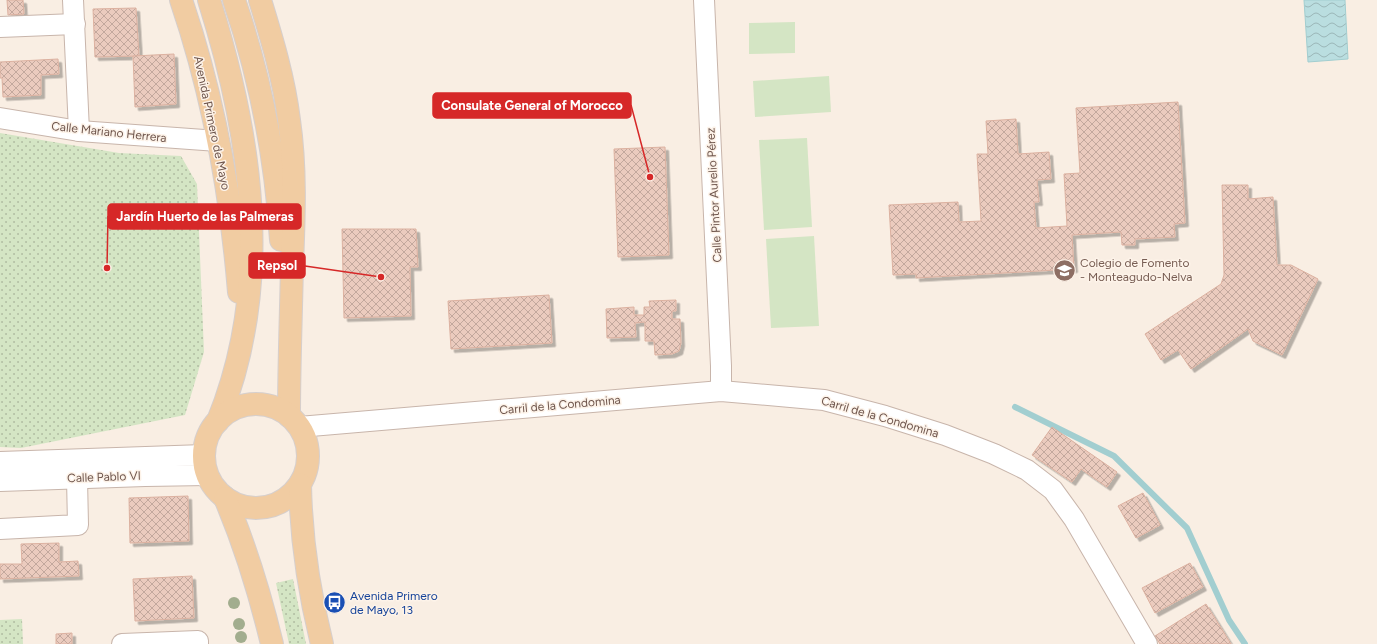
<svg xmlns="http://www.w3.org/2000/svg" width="1377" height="644" viewBox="0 0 1377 644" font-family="Figtree,sans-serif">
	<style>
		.green { fill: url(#green-dots) }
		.pitch { fill: #d4e5c4 }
		.water { fill: url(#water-waves); stroke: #a2ced0 }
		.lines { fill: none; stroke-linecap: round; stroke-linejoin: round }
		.stream { stroke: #a2ced0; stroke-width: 6 }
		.building { fill: url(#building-cross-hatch); stroke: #dcb1a0; filter: url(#shadow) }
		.street-casing { stroke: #c8b5ab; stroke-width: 22 }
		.primary-casing { stroke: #d6cfcd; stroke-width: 24 }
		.street { stroke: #fff; stroke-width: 20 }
		.primary { stroke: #f1cca2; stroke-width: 22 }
		.tree { fill: #a2ad8e }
		.labels { text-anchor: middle; stroke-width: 3; stroke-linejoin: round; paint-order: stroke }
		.street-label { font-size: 12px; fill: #6e554c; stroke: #fdf3e9 }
		.education-label { font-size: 12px; fill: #785e54; stroke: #fdf3e9; text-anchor: start }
		.transit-label { font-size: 12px; fill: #164399; stroke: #fdf3e9; text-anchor: start }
		.leader { fill: none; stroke: #d62828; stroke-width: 1.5 }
		.callout-dot { fill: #d62828; stroke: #fdf3e9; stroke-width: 1.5 }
		.callout { fill: #d62828; stroke: #d62828; stroke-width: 1.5 }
		.callout-label { font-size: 13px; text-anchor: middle; font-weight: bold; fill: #fff }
	</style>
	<defs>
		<pattern id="green-dots" width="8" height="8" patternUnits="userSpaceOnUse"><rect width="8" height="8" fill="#d4e5c4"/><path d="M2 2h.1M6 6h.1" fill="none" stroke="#b0bca1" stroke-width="1.8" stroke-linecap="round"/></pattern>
		<pattern id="water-waves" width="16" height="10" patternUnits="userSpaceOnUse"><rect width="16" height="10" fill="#badee0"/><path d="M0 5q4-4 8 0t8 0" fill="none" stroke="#9bb7b8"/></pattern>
		<pattern id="building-cross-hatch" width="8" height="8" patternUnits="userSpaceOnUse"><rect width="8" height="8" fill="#ebcbbe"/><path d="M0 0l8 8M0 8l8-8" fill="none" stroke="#c3a89d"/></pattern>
		<filter id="shadow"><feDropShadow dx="3.5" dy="3.5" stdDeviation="0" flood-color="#0004"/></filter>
	</defs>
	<rect width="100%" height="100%" fill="#f9eee3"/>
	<g class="green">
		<polygon points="0,133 119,153 181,156 197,184 204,352 185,415 21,448 0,447"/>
		<polygon points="293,579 306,644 289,644 276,583"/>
		<polygon points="22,619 23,644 0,644 0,620"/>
	</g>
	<g class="pitch">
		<polygon points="795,22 795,53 749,54 749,23"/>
		<polygon points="829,76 831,112 755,117 753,81"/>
		<polygon points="807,138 812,227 764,230 759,140"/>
		<polygon points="814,236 819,326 771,328 766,239"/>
	</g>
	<polygon class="water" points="1304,0 1345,0 1348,59 1308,62"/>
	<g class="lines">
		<polyline class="stream" points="1015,407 1114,456 1187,528 1229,620 1245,644"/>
	</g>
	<g class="building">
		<polygon points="7,0 23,0 24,14 8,15"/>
		<polygon points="136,8 139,56 95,57 93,9"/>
		<polygon points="174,54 176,104 135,107 133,56"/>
		<polygon points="58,59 59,74 41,75 41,95 3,97 2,78 0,78 0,62"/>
		<polygon points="1178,102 1185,223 1174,224 1175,237 1135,239 1135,245 1122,245 1121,232 1072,235 1074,269 916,278 916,274 893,275 889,205 958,202 959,222 981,221 977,154 988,154 986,121 1016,119 1018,154 1049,152 1051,179 1037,180 1039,202 1034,202 1036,228 1067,226 1064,174 1080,173 1076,108"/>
		<polygon points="665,147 669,255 618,257 614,149"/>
		<polygon points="1222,185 1248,185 1248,199 1273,197 1277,265 1291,265 1318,279 1282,355 1253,341 1248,329 1191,369 1178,350 1161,360 1145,334 1221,284 1224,275"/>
		<polygon points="342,229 416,229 418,267 410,267 411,316 344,318"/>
		<polygon points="549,295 552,343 451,349 448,301"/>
		<polygon points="676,300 676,311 672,311 672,319 680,319 681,343 679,351 672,354 655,355 654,341 645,341 645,322 635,323 636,337 607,338 606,309 634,307 634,315 644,315 644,307 650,307 649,301"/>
		<polygon points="1052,427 1117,472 1107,487 1081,469 1072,482 1032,455"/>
		<polygon points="1143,493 1160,525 1136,538 1118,506"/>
		<polygon points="188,496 189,541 130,543 129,498"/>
		<polygon points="59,543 59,562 78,561 79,576 0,579 0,564 22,564 21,544"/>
		<polygon points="1190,563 1203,587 1155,613 1142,588"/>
		<polygon points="192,576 194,618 135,621 133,579"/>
		<polygon points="1206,604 1231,644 1160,644 1155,636"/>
		<polygon points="72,633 72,644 56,644 56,634"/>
	</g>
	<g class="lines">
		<defs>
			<g id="street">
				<polyline points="73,0 79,131"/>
				<polyline points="704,0 721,366 721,391"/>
				<polyline points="0,27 75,24"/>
				<polyline points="0,118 79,131 218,141"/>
				<polyline points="299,427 721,391 824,400 885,416 945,435 994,454 1027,470 1053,490 1074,519 1147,644"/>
				<polyline points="0,462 204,455"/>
				<polyline points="0,481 145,476 208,475"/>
				<polyline points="0,529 78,525 77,478"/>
				<polyline points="122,644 198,641 198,644"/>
			</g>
			<g id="primary">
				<path d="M 181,0 C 213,94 231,194 239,292"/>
				<path d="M 209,0 C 252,137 274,283 218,421"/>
				<path d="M 234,0 C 260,76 276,160 281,240"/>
				<path d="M 260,0 C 272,39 284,79 289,120 C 296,168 294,217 292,265 C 291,316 289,366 289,416"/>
				<circle cx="256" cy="456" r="52"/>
				<path d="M 300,484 C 301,538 309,592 322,644"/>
				<path d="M 225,498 C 245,545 260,594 272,644"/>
			</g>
		</defs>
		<use href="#street" class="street-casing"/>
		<use href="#primary" class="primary-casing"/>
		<use href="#street" class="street"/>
		<use href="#primary" class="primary"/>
	</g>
	<g class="tree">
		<circle cx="234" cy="603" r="6"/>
		<circle cx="239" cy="624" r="6"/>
		<circle cx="241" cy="637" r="6"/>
	</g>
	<defs>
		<symbol id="school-disc" viewBox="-11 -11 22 22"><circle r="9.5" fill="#8d6e63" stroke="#fdf3e9"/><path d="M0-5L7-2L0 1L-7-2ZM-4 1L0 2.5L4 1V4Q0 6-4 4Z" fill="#fff"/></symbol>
		<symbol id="bus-disc" viewBox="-11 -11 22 22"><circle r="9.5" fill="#1a4fb4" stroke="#fdf3e9"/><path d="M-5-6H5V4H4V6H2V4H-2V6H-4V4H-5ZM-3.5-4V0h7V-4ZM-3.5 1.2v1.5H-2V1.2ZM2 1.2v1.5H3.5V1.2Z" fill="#fff"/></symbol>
	</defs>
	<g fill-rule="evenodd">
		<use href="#school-disc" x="1052" y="258" width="25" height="25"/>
		<use href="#bus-disc" x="322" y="590" width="25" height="25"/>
	</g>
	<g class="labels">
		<g class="street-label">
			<text transform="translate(212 123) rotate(78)" y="4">Avenida Primero de Mayo</text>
			<text transform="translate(109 132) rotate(6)" y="4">Calle Mariano Herrera</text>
			<text transform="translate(714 195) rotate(-93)" y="4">Calle Pintor Aurelio Pérez</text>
			<text transform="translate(560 405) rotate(-5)" y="4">Carril de la Condomina</text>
			<text transform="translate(880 417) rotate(16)" y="4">Carril de la Condomina</text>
			<text transform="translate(104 477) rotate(-2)" y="4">Calle Pablo VI</text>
		</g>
		<g class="education-label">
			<text x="1080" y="267">Colegio de Fomento<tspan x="1080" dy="14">- Monteagudo-Nelva</tspan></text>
		</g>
		<g class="transit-label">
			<text x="350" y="600">Avenida Primero<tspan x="350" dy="14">de Mayo, 13</tspan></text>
		</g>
	</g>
	<path class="leader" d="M650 177L631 105M107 268L108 216M381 277L305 266"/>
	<g class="callout-dot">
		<circle cx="650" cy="177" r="4"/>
		<circle cx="107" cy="268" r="4"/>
		<circle cx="381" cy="277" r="4"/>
	</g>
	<g class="callout">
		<rect x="433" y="93" width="198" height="25" rx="4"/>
		<rect x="108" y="204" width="193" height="25" rx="4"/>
		<rect x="249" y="253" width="56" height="25" rx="4"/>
	</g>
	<g class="callout-label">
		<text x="532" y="110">Consulate General of Morocco</text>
		<text x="205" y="221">Jardín Huerto de las Palmeras</text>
		<text x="277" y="270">Repsol</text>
	</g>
</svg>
